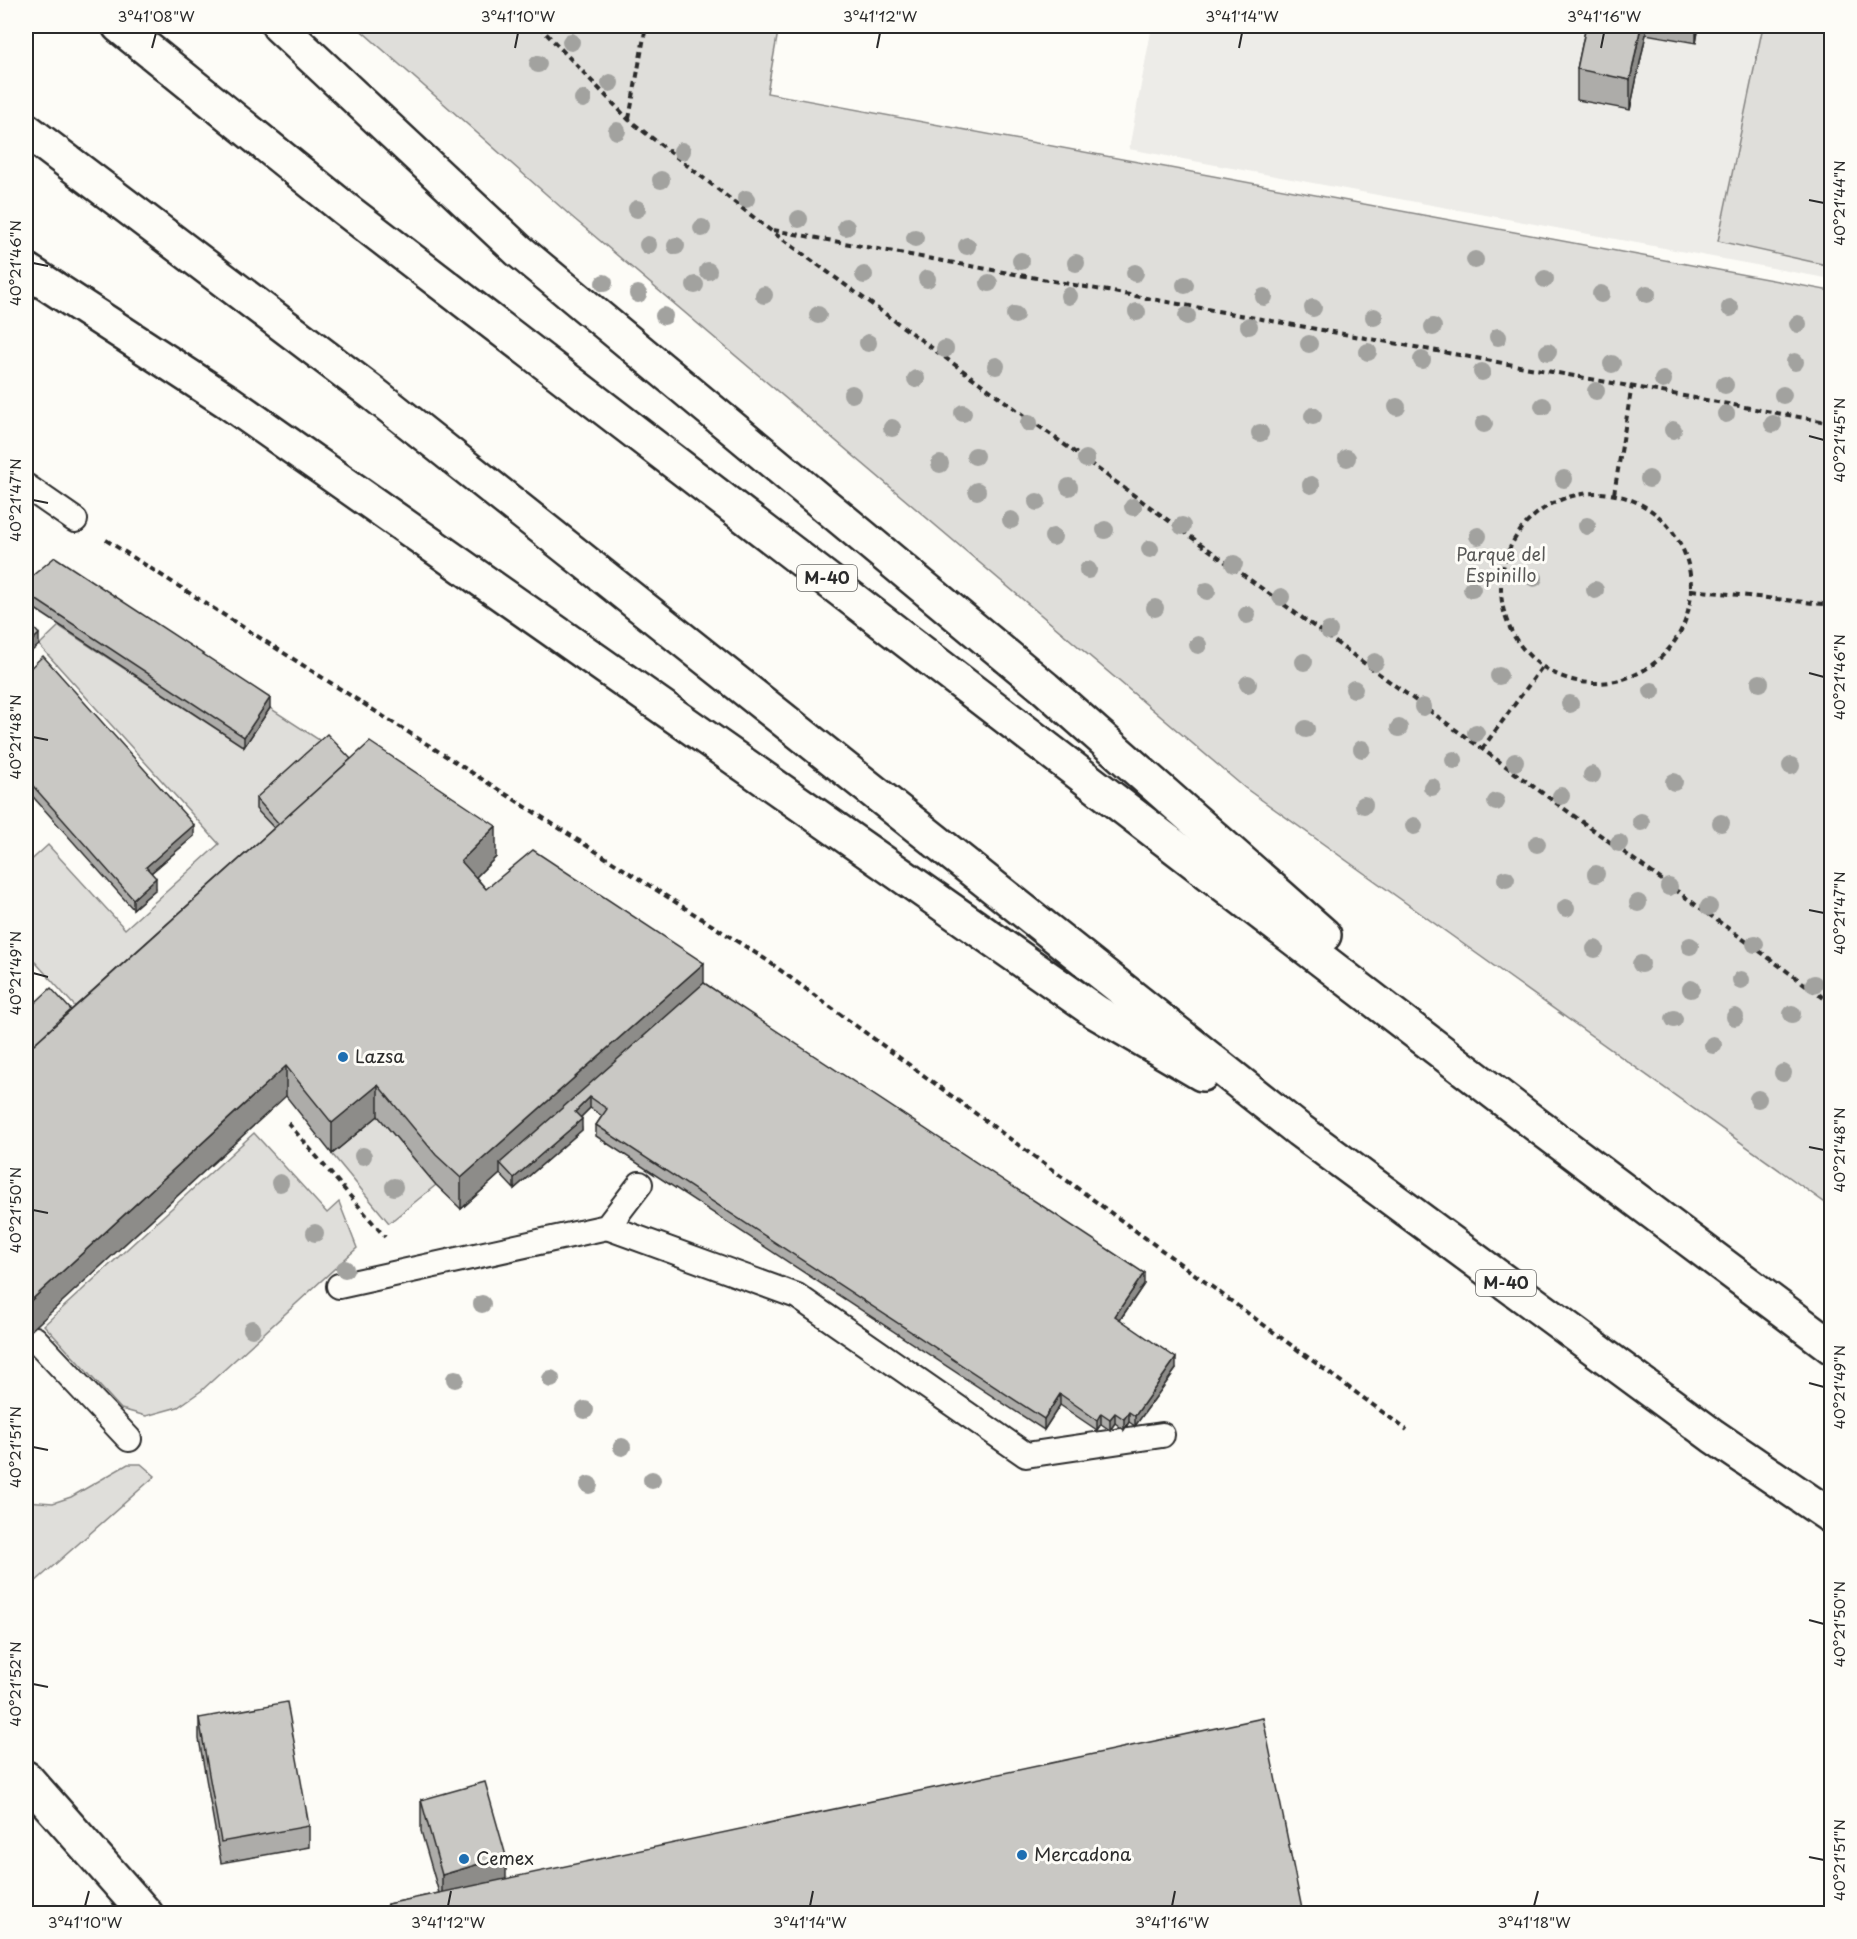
<svg xmlns="http://www.w3.org/2000/svg" width="1857" height="1939" viewBox="0 0 1857 1939" font-family="'Playpen Sans',sans-serif">
	<style>
		.built { fill: #edece8 }
		.green { fill: #dfdeda; stroke: #858482; stroke-width: 1.5 }
		.lines { fill: none; stroke-linecap: round; stroke-linejoin: round }
		.service-casing { stroke: #2b2b2b; stroke-width: 28 }
		.secondary-casing { stroke: #2b2b2b; stroke-width: 38 }
		.motorway-casing { stroke: #2b2b2b; stroke-width: 38 }
		.path { stroke: #2b2b2b; stroke-width: 4; stroke-dasharray: 6 4.5; stroke-linecap: butt }
		.service { stroke: #fdfcf7; stroke-width: 24 }
		.secondary { stroke: #fdfcf7; stroke-width: 33 }
		.motorway { stroke: #fdfcf7; stroke-width: 33 }
		.tree { fill: #a2a29f }
		.wall { fill: #adaca9; stroke: #2b2b2b; stroke-width: 1.5 }
		.shaded-wall { fill: #8d8c89; stroke: #2b2b2b; stroke-width: 1.5 }
		.building { fill: #c9c8c4; stroke: #2b2b2b; stroke-width: 1.5 }
		.ticks { fill: none; stroke: #2b2b2b; stroke-width: 2 }
		.poi-dot { fill: #1f6fb2; stroke: #fdfcf7; stroke-width: 2 }
		.labels { text-anchor: middle; stroke-width: 6; stroke-linejoin: round; paint-order: stroke }
		.shield { fill: #fdfcf7; stroke: #6a6a68; stroke-width: 1.5 }
		.shield-label { font-size: 16px; font-weight: bold; fill: #2b2b2b }
		.park-label { font-size: 18px; fill: #585857; stroke: #fdfcf7 }
		.poi-label { font-size: 18px; fill: #2b2b2b; stroke: #fdfcf7; text-anchor: start }
		.neatline { fill: none; stroke: #2b2b2b; stroke-width: 2 }
		.ticks-label { font-size: 15px; text-anchor: middle; fill: #2b2b2b }
	</style>
	<rect width="100%" height="100%" fill="#fdfcf7"/>
	<filter id="ink" filterUnits="userSpaceOnUse"><feTurbulence type="fractalNoise" baseFrequency=".0167" numOctaves="2"/><feDisplacementMap in="SourceGraphic" scale="12" xChannelSelector="R" yChannelSelector="G"/><feConvolveMatrix kernelMatrix="1 2 1 2 8 2 1 2 1" color-interpolation-filters="sRGB"/></filter>
	<g filter="url(#ink)">
		<polygon class="built" points="1152,26 1831,26 1831,279 1129,149"/>
		<g class="green">
			<polygon points="356,26 779,26 767,93 1831,291 1831,1207 1245,788 572,217"/>
			<polygon points="1763,26 1831,26 1831,266 1718,241"/>
			<polygon points="59,626 244,747 270,708 327,745 290,846 90,1023 26,952 26,865 48,845 125,929 219,844 39,645"/>
			<polygon points="378,1116 436,1185 389,1223 332,1154"/>
			<polygon points="254,1133 327,1213 339,1202 357,1248 201,1391 178,1407 146,1416 121,1409 44,1325"/>
			<polygon points="128,1464 141,1464 155,1476 34,1583 26,1572 26,1501 53,1503 71,1497"/>
		</g>
		<g class="lines">
			<defs>
				<g id="service">
					<polyline points="26,486 75,520"/>
					<polyline points="607,1227 797,1296 1026,1455 1162,1435"/>
					<polyline points="339,1286 607,1227 640,1184"/>
					<polyline points="35,1339 129,1439"/>
				</g>
				<polyline id="secondary" points="26,1778 146,1914"/>
				<g id="motorway">
					<polyline points="119,26 345,209 1538,1126 1832,1347"/>
					<polyline points="279,26 518,250 1045,688 1324,935"/>
					<polyline points="26,130 374,394 1299,1130 1713,1436 1832,1517"/>
					<polyline points="26,270 227,401 1096,1012 1202,1074"/>
				</g>
			</defs>
			<use href="#service" class="service-casing"/>
			<use href="#secondary" class="secondary-casing"/>
			<use href="#motorway" class="motorway-casing"/>
			<g class="path">
				<polyline points="539,26 629,120 770,230 1832,1004"/>
				<polyline points="629,119 646,26"/>
				<polyline points="773,230 1832,423"/>
				<circle cx="1596" cy="588" r="95"/>
				<polyline points="1614,494 1632,385"/>
				<polyline points="106,540 765,959 1407,1430"/>
				<polyline points="1692,590 1832,605"/>
				<polyline points="1482,749 1542,667"/>
				<polyline points="288,1123 385,1237"/>
			</g>
			<use href="#service" class="service"/>
			<use href="#secondary" class="secondary"/>
			<use href="#motorway" class="motorway"/>
		</g>
		<g class="tree">
			<circle cx="571" cy="42" r="9"/>
			<circle cx="538" cy="64" r="9"/>
			<circle cx="610" cy="83" r="9"/>
			<circle cx="583" cy="99" r="9"/>
			<circle cx="617" cy="131" r="9"/>
			<circle cx="682" cy="151" r="9"/>
			<circle cx="661" cy="180" r="9"/>
			<circle cx="746" cy="199" r="9"/>
			<circle cx="637" cy="209" r="9"/>
			<circle cx="799" cy="219" r="9"/>
			<circle cx="846" cy="227" r="9"/>
			<circle cx="702" cy="228" r="9"/>
			<circle cx="915" cy="238" r="9"/>
			<circle cx="648" cy="245" r="9"/>
			<circle cx="676" cy="246" r="9"/>
			<circle cx="967" cy="246" r="9"/>
			<circle cx="1475" cy="260" r="9"/>
			<circle cx="1021" cy="261" r="9"/>
			<circle cx="1076" cy="263" r="9"/>
			<circle cx="708" cy="271" r="9"/>
			<circle cx="1135" cy="273" r="9"/>
			<circle cx="864" cy="275" r="9"/>
			<circle cx="927" cy="279" r="9"/>
			<circle cx="1545" cy="279" r="9"/>
			<circle cx="604" cy="283" r="9"/>
			<circle cx="989" cy="283" r="9"/>
			<circle cx="695" cy="285" r="9"/>
			<circle cx="1185" cy="285" r="9"/>
			<circle cx="638" cy="294" r="9"/>
			<circle cx="1601" cy="294" r="9"/>
			<circle cx="1647" cy="294" r="9"/>
			<circle cx="764" cy="295" r="9"/>
			<circle cx="1069" cy="296" r="9"/>
			<circle cx="1264" cy="297" r="9"/>
			<circle cx="1313" cy="308" r="9"/>
			<circle cx="1730" cy="308" r="9"/>
			<circle cx="1137" cy="312" r="9"/>
			<circle cx="818" cy="315" r="9"/>
			<circle cx="1015" cy="315" r="9"/>
			<circle cx="664" cy="316" r="9"/>
			<circle cx="1187" cy="316" r="9"/>
			<circle cx="1374" cy="317" r="9"/>
			<circle cx="1798" cy="324" r="9"/>
			<circle cx="1249" cy="326" r="9"/>
			<circle cx="1433" cy="327" r="9"/>
			<circle cx="1498" cy="337" r="9"/>
			<circle cx="868" cy="343" r="9"/>
			<circle cx="1309" cy="344" r="9"/>
			<circle cx="945" cy="349" r="9"/>
			<circle cx="1368" cy="352" r="9"/>
			<circle cx="1548" cy="352" r="9"/>
			<circle cx="1422" cy="360" r="9"/>
			<circle cx="1795" cy="362" r="9"/>
			<circle cx="1612" cy="364" r="9"/>
			<circle cx="996" cy="366" r="9"/>
			<circle cx="1482" cy="372" r="9"/>
			<circle cx="916" cy="379" r="9"/>
			<circle cx="1663" cy="380" r="9"/>
			<circle cx="1725" cy="385" r="9"/>
			<circle cx="1596" cy="391" r="9"/>
			<circle cx="852" cy="394" r="9"/>
			<circle cx="1783" cy="395" r="9"/>
			<circle cx="1543" cy="406" r="9"/>
			<circle cx="1397" cy="407" r="9"/>
			<circle cx="963" cy="413" r="9"/>
			<circle cx="1726" cy="414" r="9"/>
			<circle cx="1313" cy="416" r="9"/>
			<circle cx="1029" cy="423" r="9"/>
			<circle cx="1484" cy="424" r="9"/>
			<circle cx="1773" cy="424" r="9"/>
			<circle cx="892" cy="428" r="9"/>
			<circle cx="1673" cy="430" r="9"/>
			<circle cx="1260" cy="433" r="9"/>
			<circle cx="975" cy="456" r="9"/>
			<circle cx="1347" cy="458" r="9"/>
			<circle cx="1086" cy="459" r="9"/>
			<circle cx="940" cy="464" r="9"/>
			<circle cx="1564" cy="479" r="9"/>
			<circle cx="1649" cy="479" r="9"/>
			<circle cx="1311" cy="485" r="9"/>
			<circle cx="1069" cy="487" r="9"/>
			<circle cx="977" cy="491" r="9"/>
			<circle cx="1037" cy="502" r="9"/>
			<circle cx="1133" cy="507" r="9"/>
			<circle cx="1011" cy="520" r="9"/>
			<circle cx="1182" cy="526" r="9"/>
			<circle cx="1587" cy="526" r="9"/>
			<circle cx="1105" cy="530" r="9"/>
			<circle cx="1478" cy="536" r="9"/>
			<circle cx="1053" cy="537" r="9"/>
			<circle cx="1150" cy="549" r="9"/>
			<circle cx="1234" cy="564" r="9"/>
			<circle cx="1088" cy="570" r="9"/>
			<circle cx="1534" cy="578" r="9"/>
			<circle cx="1472" cy="589" r="9"/>
			<circle cx="1595" cy="590" r="9"/>
			<circle cx="1207" cy="591" r="9"/>
			<circle cx="1281" cy="597" r="9"/>
			<circle cx="1155" cy="608" r="9"/>
			<circle cx="1247" cy="615" r="9"/>
			<circle cx="1329" cy="631" r="9"/>
			<circle cx="1198" cy="645" r="9"/>
			<circle cx="1304" cy="662" r="9"/>
			<circle cx="1375" cy="662" r="9"/>
			<circle cx="1499" cy="676" r="9"/>
			<circle cx="1760" cy="683" r="9"/>
			<circle cx="1248" cy="684" r="9"/>
			<circle cx="1354" cy="689" r="9"/>
			<circle cx="1652" cy="691" r="9"/>
			<circle cx="1570" cy="704" r="9"/>
			<circle cx="1423" cy="707" r="9"/>
			<circle cx="1399" cy="728" r="9"/>
			<circle cx="1306" cy="729" r="9"/>
			<circle cx="1476" cy="733" r="9"/>
			<circle cx="1362" cy="749" r="9"/>
			<circle cx="1454" cy="760" r="9"/>
			<circle cx="1515" cy="762" r="9"/>
			<circle cx="1791" cy="766" r="9"/>
			<circle cx="1592" cy="775" r="9"/>
			<circle cx="1674" cy="782" r="9"/>
			<circle cx="1432" cy="787" r="9"/>
			<circle cx="1561" cy="796" r="9"/>
			<circle cx="1496" cy="802" r="9"/>
			<circle cx="1364" cy="805" r="9"/>
			<circle cx="1641" cy="822" r="9"/>
			<circle cx="1721" cy="823" r="9"/>
			<circle cx="1414" cy="826" r="9"/>
			<circle cx="1619" cy="843" r="9"/>
			<circle cx="1537" cy="844" r="9"/>
			<circle cx="1596" cy="874" r="9"/>
			<circle cx="1506" cy="879" r="9"/>
			<circle cx="1669" cy="887" r="9"/>
			<circle cx="1638" cy="903" r="9"/>
			<circle cx="1709" cy="907" r="9"/>
			<circle cx="1566" cy="908" r="9"/>
			<circle cx="1755" cy="944" r="9"/>
			<circle cx="1690" cy="946" r="9"/>
			<circle cx="1595" cy="949" r="9"/>
			<circle cx="1641" cy="964" r="9"/>
			<circle cx="1741" cy="980" r="9"/>
			<circle cx="1814" cy="984" r="9"/>
			<circle cx="1691" cy="989" r="9"/>
			<circle cx="1792" cy="1014" r="9"/>
			<circle cx="1735" cy="1017" r="9"/>
			<circle cx="1674" cy="1019" r="9"/>
			<circle cx="1713" cy="1045" r="9"/>
			<circle cx="1783" cy="1073" r="9"/>
			<circle cx="1758" cy="1099" r="9"/>
			<circle cx="363" cy="1156" r="9"/>
			<circle cx="280" cy="1183" r="9"/>
			<circle cx="394" cy="1187" r="9"/>
			<circle cx="315" cy="1233" r="9"/>
			<circle cx="345" cy="1269" r="9"/>
			<circle cx="482" cy="1304" r="9"/>
			<circle cx="252" cy="1329" r="9"/>
			<circle cx="455" cy="1379" r="9"/>
			<circle cx="551" cy="1379" r="9"/>
			<circle cx="585" cy="1410" r="9"/>
			<circle cx="622" cy="1447" r="9"/>
			<circle cx="652" cy="1480" r="9"/>
			<circle cx="589" cy="1485" r="9"/>
		</g>
		<g class="wall">
			<polygon points="1586,26 1699,26 1696,43 1646,34 1630,110 1577,100 1577,69"/>
			<polygon points="26,581 270,708 244,747 26,603"/>
			<polygon points="26,672 194,836 151,873 156,889 133,909 26,789"/>
			<polygon points="351,759 496,857 476,877 486,889 704,983 1144,1284 1120,1320 1176,1369 1135,1426 1129,1422 1124,1430 1115,1423 1110,1430 1101,1424 1097,1430 1060,1405 1044,1430 596,1136 596,1125 602,1116 590,1108 580,1118 582,1130 514,1189 500,1174 461,1209 436,1185 378,1116 332,1154 286,1096 71,1010 274,828 256,809 256,798"/>
			<polygon points="199,1718 309,1826 309,1847 221,1863 199,1739"/>
			<polygon points="421,1800 506,1879 1303,1914 387,1914 387,1904 439,1893 421,1831"/>
		</g>
		<g class="shaded-wall">
			<polygon points="1641,26 1646,26 1646,34 1630,110 1630,80"/>
			<polygon points="1696,26 1699,26 1696,43"/>
			<polygon points="39,634 39,645 26,656 26,646"/>
			<polygon points="270,698 270,708 244,747 244,737"/>
			<polygon points="194,825 194,836 146,877 146,867"/>
			<polygon points="496,826 496,857 461,892 461,861"/>
			<polygon points="156,878 156,889 133,909 133,899"/>
			<polygon points="704,963 704,993 500,1163 500,1174 461,1209 461,1178"/>
			<polygon points="286,1066 286,1096 26,1335 26,1305"/>
			<polygon points="378,1085 378,1116 332,1154 332,1123"/>
			<polygon points="590,1097 590,1108 575,1123 575,1112"/>
			<polygon points="582,1119 582,1130 514,1189 514,1178"/>
			<polygon points="1144,1273 1144,1284 1115,1327 1115,1316"/>
			<polygon points="1176,1358 1176,1369 1135,1426 1135,1416"/>
			<polygon points="1060,1394 1060,1405 1044,1430 1044,1419"/>
			<polygon points="1129,1412 1129,1422 1124,1430 1124,1419"/>
			<polygon points="1101,1413 1101,1424 1097,1430 1097,1420"/>
			<polygon points="1115,1413 1115,1423 1110,1430 1110,1419"/>
			<polygon points="506,1856 506,1887 442,1905 442,1875"/>
		</g>
		<g class="building">
			<polygon points="1586,26 1641,26 1630,80 1577,69"/>
			<polygon points="55,557 270,698 244,737 26,593 26,581"/>
			<polygon points="26,619 39,634 26,646"/>
			<polygon points="43,656 194,825 146,867 156,878 133,899 26,778 26,672"/>
			<polygon points="327,734 351,759 279,824 256,798"/>
			<polygon points="370,742 496,826 461,861 486,889 533,850 704,963 461,1178 436,1155 378,1085 332,1123 286,1066 26,1305 26,1051"/>
			<polygon points="704,983 1144,1273 1115,1316 1176,1358 1135,1416 1129,1412 1124,1419 1115,1413 1110,1419 1101,1413 1097,1420 1060,1394 1044,1419 596,1125 607,1109 590,1097 575,1112 582,1119 514,1178 500,1163"/>
			<polygon points="51,988 71,1010 26,1051 26,1011"/>
			<polygon points="287,1702 309,1826 221,1842 199,1718"/>
			<polygon points="1263,1718 1303,1914 389,1914 387,1904"/>
			<polygon points="485,1782 506,1856 442,1875 421,1800"/>
		</g>
	</g>
	<path class="ticks" d="M 152,48 L 156,33M 515,48 L 518,33M 877,48 L 880,33M 1239,48 L 1242,33M 1601,48 L 1604,33M 1809,200 L 1824,203M 33,263 L 48,266M 1809,436 L 1824,440M 33,500 L 48,503M 1809,673 L 1824,677M 33,737 L 48,740M 1809,910 L 1824,913M 33,973 L 48,977M 1809,1147 L 1824,1150M 33,1210 L 48,1213M 1809,1383 L 1824,1387M 33,1447 L 48,1450M 1809,1620 L 1824,1624M 33,1684 L 48,1687M 1809,1857 L 1824,1860M 85,1906 L 89,1891M 448,1906 L 451,1891M 810,1906 L 813,1891M 1172,1906 L 1175,1891M 1534,1906 L 1538,1891"/>
	<g class="poi-dot">
		<circle cx="343" cy="1057" r="6"/>
		<circle cx="1022" cy="1855" r="6"/>
		<circle cx="464" cy="1859" r="6"/>
	</g>
	<g class="labels">
		<g class="shield">
			<rect x="797" y="565" width="60" height="26" rx="4.5"/>
			<rect x="1476" y="1270" width="60" height="26" rx="4.5"/>
		</g>
		<g class="shield-label">
			<text x="827" y="584">M-40</text>
			<text x="1506" y="1289">M-40</text>
		</g>
		<g class="park-label">
			<text x="1501" y="561">Parque del<tspan x="1501" dy="21">Espinillo</tspan></text>
		</g>
		<g class="poi-label">
			<text x="355" y="1063">Lazsa</text>
			<text x="1034" y="1861">Mercadona</text>
			<text x="476" y="1865">Cemex</text>
		</g>
	</g>
	<rect width="1857" height="1939" fill="none" stroke="#fdfcf7" stroke-width="66"/>
	<rect x="33" y="33" width="1791" height="1873" class="neatline"/>
	<g class="ticks-label">
		<text x="156" y="22">3°41'08"W</text>
		<text x="518" y="22">3°41'10"W</text>
		<text x="880" y="22">3°41'12"W</text>
		<text x="1242" y="22">3°41'14"W</text>
		<text x="1604" y="22">3°41'16"W</text>
		<text transform="translate(1840 203) rotate(-90)" y="5">40°21'44"N</text>
		<text transform="translate(16 263) rotate(-90)" y="5">40°21'46"N</text>
		<text transform="translate(1840 440) rotate(-90)" y="5">40°21'45"N</text>
		<text transform="translate(16 500) rotate(-90)" y="5">40°21'47"N</text>
		<text transform="translate(1840 677) rotate(-90)" y="5">40°21'46"N</text>
		<text transform="translate(16 737) rotate(-90)" y="5">40°21'48"N</text>
		<text transform="translate(1840 913) rotate(-90)" y="5">40°21'47"N</text>
		<text transform="translate(16 973) rotate(-90)" y="5">40°21'49"N</text>
		<text transform="translate(1840 1150) rotate(-90)" y="5">40°21'48"N</text>
		<text transform="translate(16 1210) rotate(-90)" y="5">40°21'50"N</text>
		<text transform="translate(1840 1387) rotate(-90)" y="5">40°21'49"N</text>
		<text transform="translate(16 1447) rotate(-90)" y="5">40°21'51"N</text>
		<text transform="translate(1840 1624) rotate(-90)" y="5">40°21'50"N</text>
		<text transform="translate(16 1684) rotate(-90)" y="5">40°21'52"N</text>
		<text transform="translate(1840 1860) rotate(-90)" y="5">40°21'51"N</text>
		<text x="85" y="1928">3°41'10"W</text>
		<text x="448" y="1928">3°41'12"W</text>
		<text x="810" y="1928">3°41'14"W</text>
		<text x="1172" y="1928">3°41'16"W</text>
		<text x="1534" y="1928">3°41'18"W</text>
	</g>
</svg>
